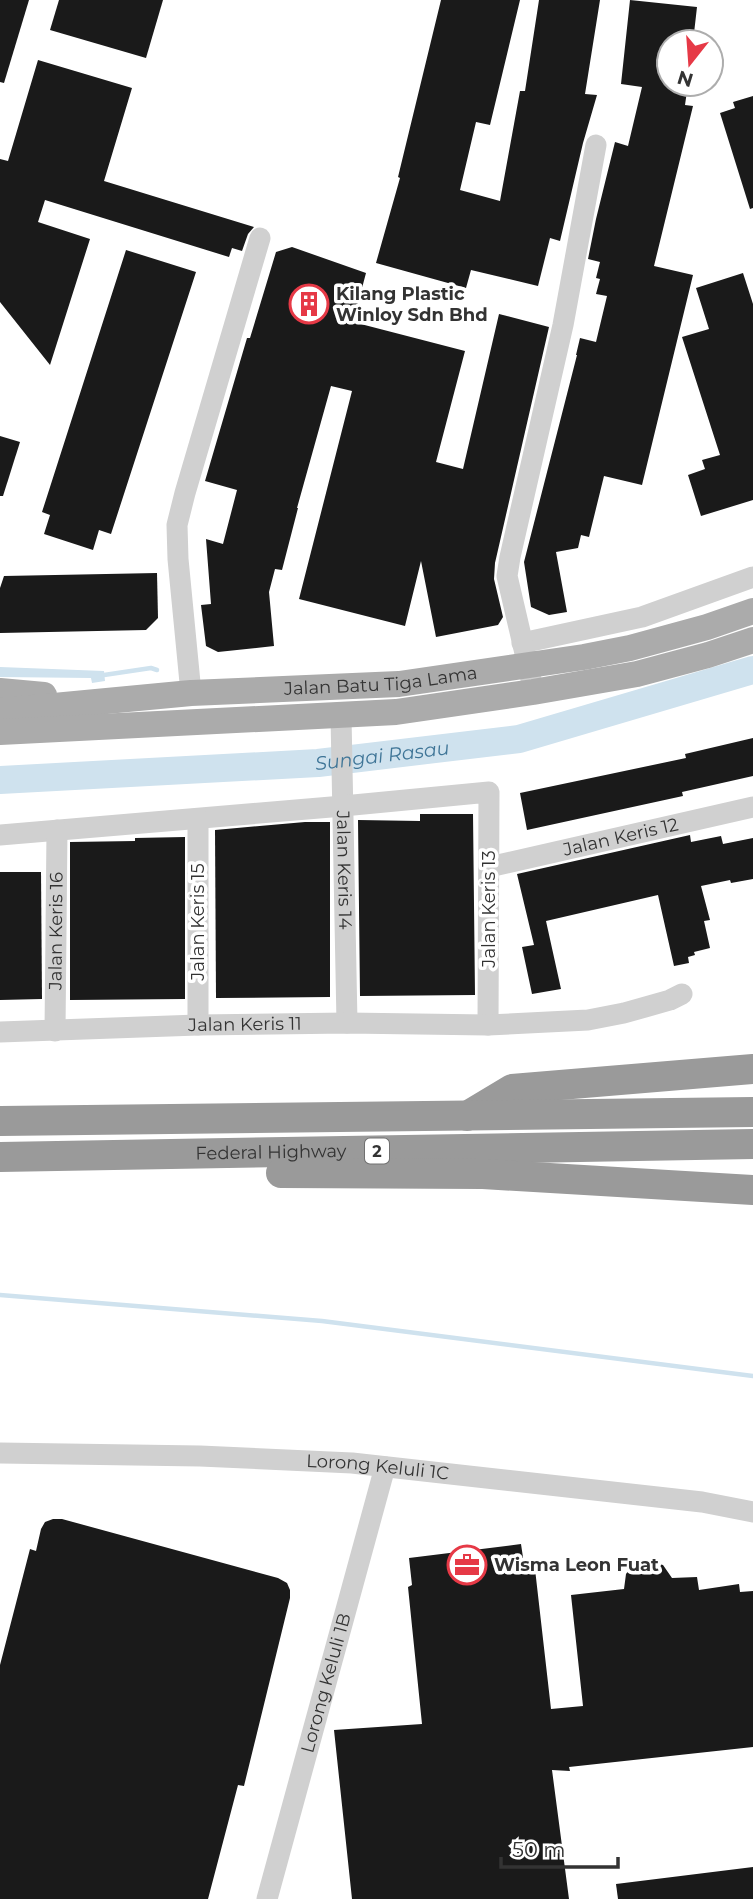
<svg xmlns="http://www.w3.org/2000/svg" width="753" height="1899" viewBox="0 0 753 1899" font-family="Montserrat,sans-serif">
	<style>
		.water { fill: #cfe2ee }
		.lines { fill: none; stroke-linecap: round; stroke-linejoin: round }
		.stream { stroke: #cfe2ee; stroke-width: 4.5 }
		.river { stroke: #cfe2ee; stroke-width: 28 }
		.building { fill: #1a1a1a }
		.minor { stroke: #d0d0d0; stroke-width: 21 }
		.major { stroke: #ababab; stroke-width: 26 }
		.highway { stroke: #9a9a9a; stroke-width: 30 }
		.labels { text-anchor: middle; stroke-width: 7; stroke-linejoin: round; paint-order: stroke }
		.shield { fill: #fff; stroke: #707070; stroke-width: 2 }
		.shield-label { font-size: 16px; font-weight: bold; fill: #333 }
		.poi-label { font-size: 18px; font-weight: bold; fill: #333; stroke: #fff; text-anchor: start }
		.street-label { font-size: 18px; fill: #333; stroke: #fff }
		.water-label { font-size: 19px; font-style: italic; fill: #3f7597; stroke: #fff }
	</style>
	<rect width="100%" height="100%" fill="#fff"/>
	<polygon class="water" points="0,667 104,671 105,681 92,683 91,678 0,677"/>
	<g class="lines">
		<g class="stream">
			<polyline points="104,675 151,668 157,670"/>
			<polyline points="0,1295 322,1321 753,1376"/>
		</g>
		<path class="river" id="s1" d="M 0,780 L 318,763 L 519,739 L 753,670"/>
	</g>
	<g class="building">
		<polygon points="0,0 29,0 4,83 0,82"/>
		<polygon points="59,0 163,0 146,58 50,30"/>
		<polygon points="441,0 520,0 490,125 476,122 460,190 500,201 520,91 525,91 539,0 600,0 585,94 597,95 583,143 560,241 550,238 538,286 471,270 466,288 376,263 400,178 398,177"/>
		<polygon points="630,0 697,7 693,42 669,42 669,84 688,84 685,105 693,106 654,266 693,275 642,485 604,476 589,537 581,535 578,548 556,552 567,612 549,615 531,607 524,562 577,355 576,355 580,338 596,342 607,296 596,294 600,279 596,278 600,262 588,259 596,219 615,142 628,146 642,87 621,84"/>
		<polygon points="38,60 132,88 104,181 254,227 248,234 242,251 232,248 229,257 45,200 38,222 90,239 50,365 0,302 0,159 8,161"/>
		<polygon points="753,96 753,208 750,209 720,113 735,108 733,102"/>
		<polygon points="292,247 366,273 353,322 465,351 436,462 463,469 499,314 549,327 495,563 494,579 503,617 498,625 436,637 421,561 405,626 299,599 352,391 331,386 297,508 298,508 282,570 275,569 269,592 274,646 218,652 206,646 201,605 211,604 206,539 223,544 237,490 205,481 247,338 250,338 276,252"/>
		<polygon points="126,250 196,272 111,534 99,530 93,550 44,534 50,515 42,512"/>
		<polygon points="743,273 753,304 753,500 701,516 688,475 705,469 702,460 720,455 682,337 709,329 696,288"/>
		<polygon points="0,436 20,442 3,496 0,496"/>
		<polygon points="157,573 158,618 146,630 0,633 0,588 4,576"/>
		<polygon points="753,738 753,776 682,792 683,796 527,830 520,793 686,758 685,754"/>
		<polygon points="420,814 473,814 475,995 360,996 358,820 420,821"/>
		<polygon points="305,822 330,822 330,997 216,998 215,830"/>
		<polygon points="690,835 691,842 721,836 723,844 753,838 753,879 731,883 730,880 701,886 710,920 704,921 710,948 694,952 695,955 688,957 689,963 674,966 658,895 546,921 561,989 532,994 522,947 534,945 517,874"/>
		<polygon points="185,837 185,999 70,1000 70,842 135,841 135,838"/>
		<polygon points="0,872 41,872 42,999 0,1000"/>
		<polygon points="53,1519 62,1519 278,1578 287,1583 290,1590 290,1598 244,1786 238,1785 208,1899 0,1899 0,1665 30,1549 36,1551 41,1529 45,1522"/>
		<polygon points="521,1544 525,1571 535,1569 551,1709 583,1706 571,1595 624,1589 626,1574 634,1563 645,1560 663,1565 672,1578 697,1577 699,1590 739,1584 740,1592 753,1591 753,1747 569,1767 570,1771 552,1770 569,1899 352,1899 334,1730 422,1724 408,1587 412,1585 409,1558"/>
		<polygon points="753,1867 753,1899 618,1899 616,1884"/>
	</g>
	<g class="lines">
		<g class="minor">
			<polyline points="522,643 642,617 753,577"/>
			<polyline points="531,679 507,576 510,557 563,325 596,145"/>
			<polyline points="191,693 178,559 177,525 185,493 260,238"/>
			<path id="s2" d="M 341,716 L 347,1023"/>
			<polyline points="0,835 343,806 489,792 488,1025"/>
			<path id="s3" d="M 489,867 L 753,807"/>
			<polyline points="198,1025 198,819"/>
			<path id="s4" d="M 55,1031 L 57,830"/>
			<path id="s5" d="M 0,1032 L 198,1025 L 347,1023 L 488,1025 L 588,1020 L 624,1013 L 670,1000 L 682,994"/>
			<path id="s6" d="M 0,1453 L 200,1456 L 352,1463 L 702,1502 L 753,1512"/>
			<path id="s7" d="M 267,1899 L 385,1467"/>
		</g>
		<g class="major">
			<polyline points="0,691 44,695"/>
			<path id="s8" d="M 0,711 L 191,693 L 399,684 L 584,657 L 630,648 L 707,627 L 753,611"/>
			<polyline points="0,732 396,712 533,692 637,674 708,655 753,640"/>
		</g>
		<g class="highway">
			<polyline points="467,1116 512,1089 753,1069"/>
			<polyline points="0,1121 753,1112"/>
			<path id="s9" d="M 0,1157 L 753,1144"/>
			<polyline points="281,1173 483,1174 753,1190"/>
		</g>
	</g>
	<defs>
		<symbol id="building-ring" viewBox="-11 -11 22 22"><circle r="9.5" fill="#fff" stroke="#e63946" stroke-width="1.5"/><path d="M-4-6H4V6H1V3H-1V6H-4ZM-2.5-4.3h1.7v1.8h-1.7ZM.8-4.3h1.7v1.8H.8ZM-2.5-1h1.7V.8h-1.7ZM.8-1h1.7V.8H.8Z" fill="#e63946"/></symbol>
		<symbol id="office-ring" viewBox="-11 -11 22 22"><circle r="9.5" fill="#fff" stroke="#e63946" stroke-width="1.5"/><path d="M-6-3h4V-5.5h4V-3h4V5H-6ZM-1-4.5V-3h2v-1.5ZM-6 0V1H6V0Z" fill="#e63946"/></symbol>
	</defs>
	<g fill-rule="evenodd">
		<use href="#building-ring" x="287" y="282" width="44" height="44"/>
		<use href="#office-ring" x="445" y="1543" width="44" height="44"/>
	</g>
	<g class="labels">
		<rect class="shield" x="365" y="1138.5" width="24" height="25" rx="5"/>
		<g class="shield-label">
			<text x="377" y="1157">2</text>
		</g>
		<g class="poi-label">
			<text x="336" y="300">Kilang Plastic<tspan x="336" dy="21">Winloy Sdn Bhd</tspan></text>
			<text x="494" y="1571">Wisma Leon Fuat</text>
		</g>
		<g class="street-label">
			<text dy="6" stroke="none"><textPath href="#s8" startOffset="382">Jalan Batu Tiga Lama</textPath></text>
			<text dy="6" stroke="none"><textPath href="#s3" startOffset="135">Jalan Keris 12</textPath></text>
			<text dy="6" stroke="none"><textPath href="#s2" startOffset="154">Jalan Keris 14</textPath></text>
			<text transform="translate(489 909) rotate(-90)" y="6">Jalan Keris 13</text>
			<text transform="translate(198 922) rotate(-90)" y="6">Jalan Keris 15</text>
			<text dy="6" stroke="none"><textPath href="#s4" startOffset="100">Jalan Keris 16</textPath></text>
			<text dy="6" stroke="none"><textPath href="#s5" startOffset="245">Jalan Keris 11</textPath></text>
			<text dy="6" stroke="none"><textPath href="#s9" startOffset="271">Federal Highway</textPath></text>
			<text dy="6" stroke="none"><textPath href="#s6" startOffset="378">Lorong Keluli 1C</textPath></text>
			<text dy="6" stroke="none"><textPath href="#s7" startOffset="224">Lorong Keluli 1B</textPath></text>
		</g>
		<g class="water-label">
			<text dy="7" stroke="none"><textPath href="#s1" startOffset="383">Sungai Rasau</textPath></text>
		</g>
	</g>
	<g transform="translate(690 63) rotate(197)"><circle r="33" fill="#ffffff" stroke="#adadad" stroke-width="2"/>
	<path d="M0-5L12 26L0 18L-12 26Z" fill="#e63946"/>
	<text y="-10" font-size="19" font-weight="bold" text-anchor="middle" fill="#333333">N</text>
	</g>
	<path d="M501 1857v10h117v-10" fill="none" stroke="#333333" stroke-width="3.5"/>
	<text x="512" y="1857" font-size="21" fill="#333333" stroke="#ffffff" stroke-width="5" paint-order="stroke">50 m</text>
</svg>
